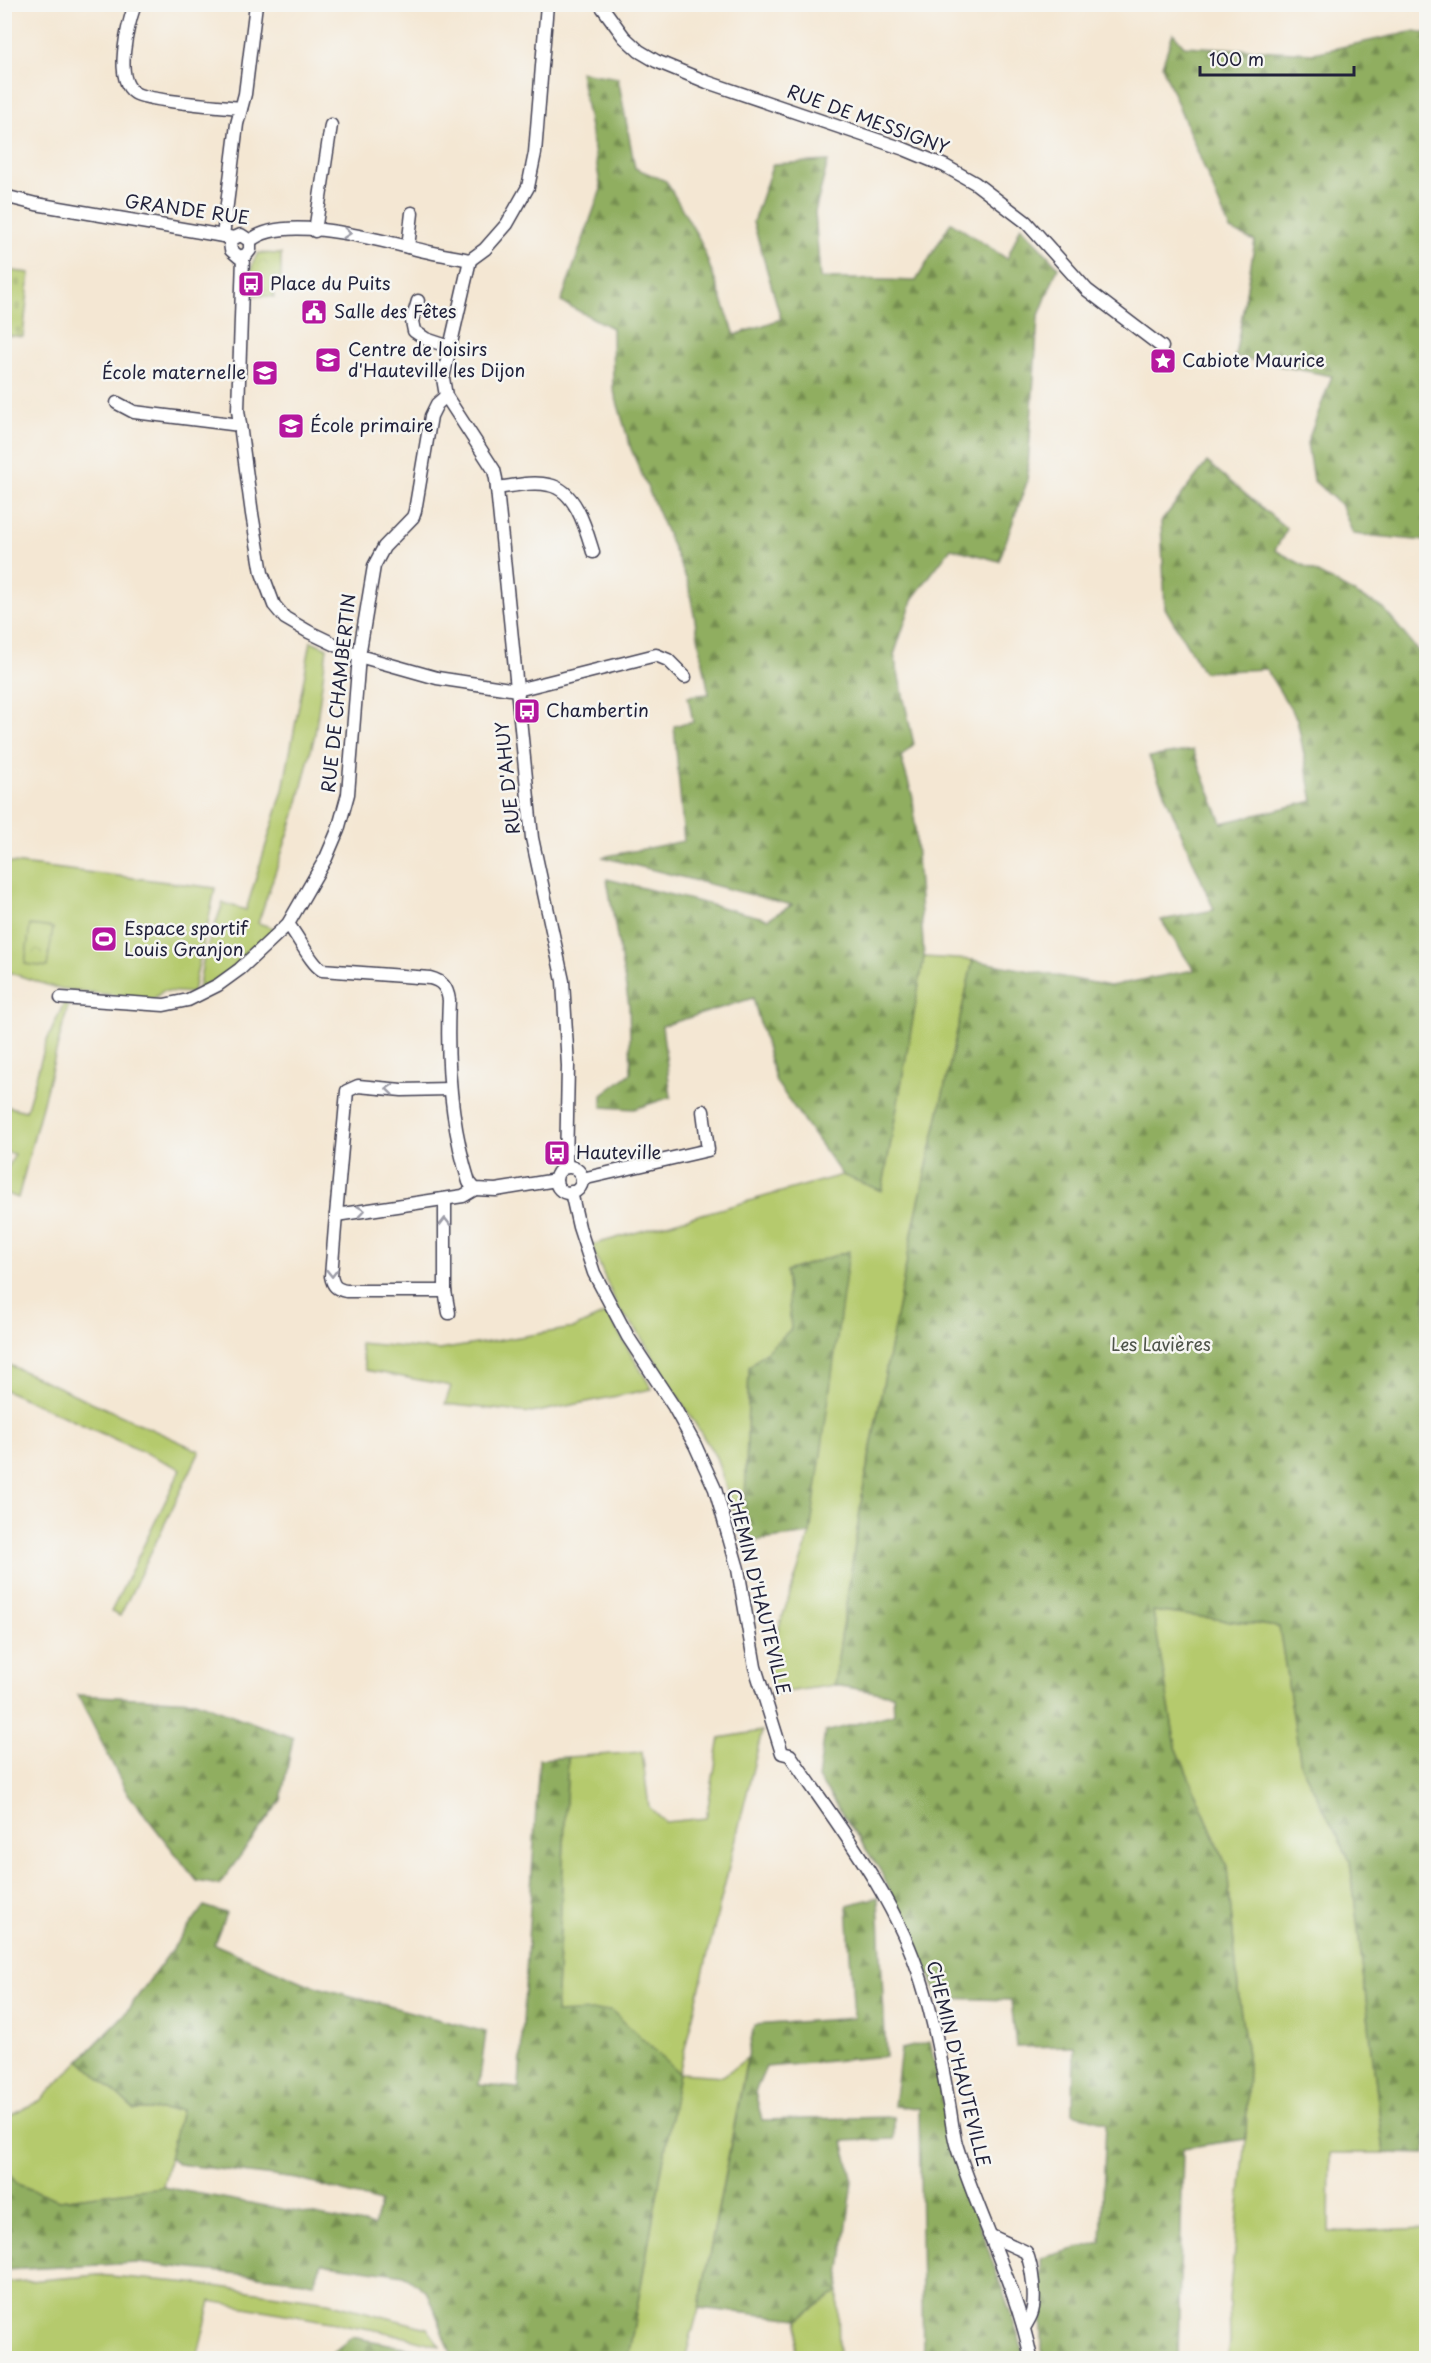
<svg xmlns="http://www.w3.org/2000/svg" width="1431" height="2363" viewBox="0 0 1431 2363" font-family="'Playpen Sans',sans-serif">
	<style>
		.green { fill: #b5ca6d; stroke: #6c7654; stroke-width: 1.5 }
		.forest { fill: url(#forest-firs); stroke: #59684e; stroke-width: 1.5 }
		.cemetery { fill: url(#cemetery-stones); stroke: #6c7654; stroke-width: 1.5 }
		.park { fill: url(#park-crowns); stroke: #6c7654; stroke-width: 1.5 }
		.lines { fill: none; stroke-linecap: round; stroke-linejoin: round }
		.minor-casing { stroke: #424052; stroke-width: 15 }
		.minor { stroke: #fff; stroke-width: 12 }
		.oneway { stroke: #9c9ca7 }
		.labels { text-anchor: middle; stroke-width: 5; stroke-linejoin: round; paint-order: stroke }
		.street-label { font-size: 18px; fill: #22223b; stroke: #f6f6f2 }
		.poi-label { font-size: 18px; fill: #22223b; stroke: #f6f6f2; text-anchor: start }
		.park-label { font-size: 18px; fill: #4e544a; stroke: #f6f6f2 }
	</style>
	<defs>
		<pattern id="forest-firs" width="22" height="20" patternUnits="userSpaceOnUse" patternTransform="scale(1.5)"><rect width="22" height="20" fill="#90ae60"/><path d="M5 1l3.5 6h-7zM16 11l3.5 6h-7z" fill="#758d50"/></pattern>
		<pattern id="cemetery-stones" width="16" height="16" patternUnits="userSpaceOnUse" patternTransform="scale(1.5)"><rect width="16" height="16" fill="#b5ca6d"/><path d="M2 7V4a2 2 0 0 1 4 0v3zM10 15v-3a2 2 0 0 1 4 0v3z" fill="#9bad5f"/></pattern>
		<pattern id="park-crowns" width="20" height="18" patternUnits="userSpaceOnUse" patternTransform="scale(1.5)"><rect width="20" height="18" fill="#b5ca6d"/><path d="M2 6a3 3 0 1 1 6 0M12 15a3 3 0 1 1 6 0" fill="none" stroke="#9bad5f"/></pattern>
	</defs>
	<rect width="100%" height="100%" fill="#f6f6f2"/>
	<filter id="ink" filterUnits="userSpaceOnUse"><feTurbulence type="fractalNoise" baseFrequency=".0167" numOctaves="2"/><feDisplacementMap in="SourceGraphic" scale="12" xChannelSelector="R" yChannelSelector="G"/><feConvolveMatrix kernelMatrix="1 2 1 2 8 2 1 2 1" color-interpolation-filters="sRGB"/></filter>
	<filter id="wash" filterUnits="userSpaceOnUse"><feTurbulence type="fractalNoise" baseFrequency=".008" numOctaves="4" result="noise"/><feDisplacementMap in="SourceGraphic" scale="24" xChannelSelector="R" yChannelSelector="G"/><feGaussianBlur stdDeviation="1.35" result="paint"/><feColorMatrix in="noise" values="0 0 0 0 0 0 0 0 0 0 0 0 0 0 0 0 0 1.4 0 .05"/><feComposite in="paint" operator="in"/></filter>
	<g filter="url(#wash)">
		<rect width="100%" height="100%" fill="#f4e7d3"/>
		<g class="green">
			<polygon points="311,641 327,648 315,734 295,814 258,923 277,929 228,972 198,990 204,956 223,903 246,910 283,790"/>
			<path d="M 5,862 L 215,888 C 209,923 199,957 193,993 L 163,991 L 152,1000 L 56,988 L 5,971 Z"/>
			<polygon points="924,957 973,960 914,1224 864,1484 834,1685 773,1694 767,1663 810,1534 792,1329 749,1367 744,1542 716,1457 636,1329 618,1308 591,1245 842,1175 882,1191"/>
			<polygon points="64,1003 68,1006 18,1198 5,1193 4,1175 15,1154 5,1152 5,1106 26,1111 46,1043"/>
			<polygon points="607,1313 652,1389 532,1413 445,1404 451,1386 366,1370 359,1343 439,1350 574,1328"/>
			<polygon points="5,1363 200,1451 120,1616 111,1612 181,1469 5,1390"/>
			<polygon points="1152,1611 1279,1627 1301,1765 1350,1861 1384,2153 1330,2153 1329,2232 1426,2228 1426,2358 1228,2358 1230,2341 1229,2298 1246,2139 1248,2061 1239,2000 1227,1867 1176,1747"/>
			<polygon points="762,1731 679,2073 723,2076 747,2058 699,2308 685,2358 628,2358 679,2073 556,2013 568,1757 642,1752 649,1807 665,1822 706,1818 720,1738"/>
			<polygon points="80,2060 134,2110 181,2110 163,2187 59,2200 17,2184 5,2169 4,2119 41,2100"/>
			<polygon points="98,2275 192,2283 328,2302 427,2328 440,2346 381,2331 211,2301 197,2358 9,2358 5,2329 5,2283"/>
			<polygon points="838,2291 839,2358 795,2358 799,2319"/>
		</g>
		<g class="forest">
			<polygon points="1415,31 1426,33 1426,541 1353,534 1342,506 1313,480 1307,443 1332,376 1235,357 1255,241 1230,230 1162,66 1173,33 1184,46 1314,53"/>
			<polygon points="580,72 618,78 635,168 666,181 700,240 735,335 781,319 753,222 773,164 828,161 815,212 820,278 916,281 951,222 1007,259 1021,226 1058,267 1038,318 1027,482 999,561 951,548 913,598 894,655 914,744 901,757 913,798 924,957 882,1191 842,1175 776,1082 753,998 662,1026 671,1097 634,1109 602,1107 602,1095 631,1073 629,1005 607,879 768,919 792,905 602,857 684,841 674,726 693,722 688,696 709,694 688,583 631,449 613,388 612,328 561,302 601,189"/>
			<polygon points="1207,462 1287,529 1275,550 1384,609 1426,661 1426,2154 1384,2153 1350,1861 1301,1765 1279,1627 1153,1611 1176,1747 1227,1867 1239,2000 1248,2061 1246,2139 1183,2148 1178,2358 1042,2358 1041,2258 1101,2242 1106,2123 1073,2113 1074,2046 1016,2047 1011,2000 940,1998 880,1870 818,1778 825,1732 894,1714 893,1695 834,1685 864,1484 914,1224 973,960 1110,986 1194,970 1161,920 1214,910 1149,757 1193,750 1222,823 1313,801 1297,719 1266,669 1203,672 1165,608 1161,522"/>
			<polygon points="849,1251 810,1534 744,1542 749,1367 791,1329 786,1271"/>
			<polygon points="78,1695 195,1701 293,1738 281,1800 219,1885 197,1881 126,1791"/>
			<polygon points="568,1757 556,2013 611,2010 679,2073 628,2358 333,2358 332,2353 352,2337 452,2356 428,2293 404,2275 322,2263 314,2282 137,2263 5,2270 5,2169 17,2184 59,2200 163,2187 374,2226 380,2202 297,2179 178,2164 169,2158 181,2110 134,2110 80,2060 124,2015 204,1906 226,1913 214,1944 310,1985 486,2032 479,2085 519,2088 539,1759"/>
			<polygon points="878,1897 886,2056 766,2067 755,2092 762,2120 894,2117 894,2139 843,2141 853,2181 838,2291 799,2319 699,2308 754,2025 854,2018 847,1905"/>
			<polygon points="930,2042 950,2140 1026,2358 923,2358 919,2108 894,2106 901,2049"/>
		</g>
		<polygon class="cemetery" points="5,270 30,273 23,337 5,335"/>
		<g class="park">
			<polygon points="258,253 281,254 281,279 274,280 274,297 253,295 254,283 249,281 253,262"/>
			<polygon points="30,925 53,928 47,967 25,964"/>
		</g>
	</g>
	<g filter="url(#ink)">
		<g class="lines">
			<defs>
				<g id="minor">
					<path d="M 135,4 C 128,25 113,79 135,93 C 147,101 221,106 241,108"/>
					<polyline points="600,4 624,37 639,51 656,61 707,82 904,149 945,166 975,183 1026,222 1087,290 1162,347"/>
					<polyline points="4,196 36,204 212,234 234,238 241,235 250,241"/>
					<polyline points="315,231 331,125"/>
					<polyline points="223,236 237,124 245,94 256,4"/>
					<polyline points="234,238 230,243 231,250 239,257 246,255 250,250 250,241"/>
					<path d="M 250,241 C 284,211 388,243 429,252 C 442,255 456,257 470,260"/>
					<polyline points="408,247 412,213"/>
					<polyline points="243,257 238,410 252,514 262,573 274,605 285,618 309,632 359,656 437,678 517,690 656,655 668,660 685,677"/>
					<polyline points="470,260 485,249 507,224 528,187 535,153 547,4"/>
					<polyline points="418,301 412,321 414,331 426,339 450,347"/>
					<polyline points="446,396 494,470 496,479 532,838 563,981 568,1066 566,1167"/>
					<polyline points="117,403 134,412 240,425"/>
					<path d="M 497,488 C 513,486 533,481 549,485 C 576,490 586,529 593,552"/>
					<path d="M 288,924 C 298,936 311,964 322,970 L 430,978 C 442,981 447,987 449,1000 C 446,1062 450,1122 469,1182 L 475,1189 L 496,1190 L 556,1180"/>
					<polyline points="61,998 164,1005 188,1000 218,985 240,969 288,924 326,858 338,830 348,794 359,656 374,566 384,547 413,517 415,511 431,416 437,404 446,396 443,378 470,260"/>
					<polyline points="449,1089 402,1090 358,1086 347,1091 336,1215 463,1196 475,1189"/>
					<circle cx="569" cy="1180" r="13"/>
					<polyline points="582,1179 708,1150 703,1111"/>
					<path d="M 571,1192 L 579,1227 L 594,1273 L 628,1337 L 674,1407 L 695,1445 L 715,1489 L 738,1569 L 755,1667 L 782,1753 L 790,1755 C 840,1828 896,1898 922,1983 C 934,2021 941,2060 948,2099 C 951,2113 952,2129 956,2144 C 978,2216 1016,2284 1031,2358"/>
					<path d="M 336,1215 L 331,1276 C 333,1286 336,1289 346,1291 L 445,1291 L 445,1199"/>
					<polyline points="445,1291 449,1313"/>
					<path d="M 989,2235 L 1026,2252 C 1032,2265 1037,2301 1031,2315 C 1029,2320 1026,2324 1024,2328"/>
				</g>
			</defs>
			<use href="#minor" class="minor-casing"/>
			<use href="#minor" class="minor"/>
		</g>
		<defs><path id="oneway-chevron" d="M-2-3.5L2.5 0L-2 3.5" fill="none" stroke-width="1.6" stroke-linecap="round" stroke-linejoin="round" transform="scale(1.5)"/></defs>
		<g class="oneway">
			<use href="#oneway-chevron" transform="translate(347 233) rotate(5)"/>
			<use href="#oneway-chevron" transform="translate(390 1089) rotate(-174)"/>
			<use href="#oneway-chevron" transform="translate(361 1211) rotate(-8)"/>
			<use href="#oneway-chevron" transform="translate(445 1222) rotate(-90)"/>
			<use href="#oneway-chevron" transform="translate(332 1273) rotate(89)"/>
		</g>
	</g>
	<defs>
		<symbol id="bus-square" viewBox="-11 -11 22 22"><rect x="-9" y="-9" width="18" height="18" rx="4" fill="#b5179e" stroke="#f6f6f2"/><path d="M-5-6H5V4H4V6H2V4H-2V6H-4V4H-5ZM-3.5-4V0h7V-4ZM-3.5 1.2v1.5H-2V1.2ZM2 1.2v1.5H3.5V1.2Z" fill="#fff"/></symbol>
		<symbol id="civic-square" viewBox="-11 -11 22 22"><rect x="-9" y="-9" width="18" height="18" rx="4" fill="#b5179e" stroke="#f6f6f2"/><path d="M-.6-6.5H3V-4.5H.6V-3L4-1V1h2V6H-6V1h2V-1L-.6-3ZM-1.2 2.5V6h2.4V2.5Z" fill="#fff"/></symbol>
		<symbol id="school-square" viewBox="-11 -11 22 22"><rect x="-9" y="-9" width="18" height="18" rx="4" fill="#b5179e" stroke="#f6f6f2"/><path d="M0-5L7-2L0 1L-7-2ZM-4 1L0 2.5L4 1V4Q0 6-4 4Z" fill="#fff"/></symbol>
		<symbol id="sight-square" viewBox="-11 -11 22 22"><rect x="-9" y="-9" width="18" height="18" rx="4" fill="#b5179e" stroke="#f6f6f2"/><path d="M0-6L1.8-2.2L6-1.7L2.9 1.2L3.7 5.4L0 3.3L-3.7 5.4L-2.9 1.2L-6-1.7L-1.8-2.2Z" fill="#fff"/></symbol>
		<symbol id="stadium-square" viewBox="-11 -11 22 22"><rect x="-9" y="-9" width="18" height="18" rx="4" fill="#b5179e" stroke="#f6f6f2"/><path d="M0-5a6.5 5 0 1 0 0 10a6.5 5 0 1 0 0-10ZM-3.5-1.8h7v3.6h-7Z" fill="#fff"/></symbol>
	</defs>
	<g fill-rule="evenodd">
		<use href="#bus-square" x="236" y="269" width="30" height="30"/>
		<use href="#civic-square" x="299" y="297" width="30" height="30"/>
		<use href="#school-square" x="313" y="345" width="30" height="30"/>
		<use href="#sight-square" x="1148" y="346" width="30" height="30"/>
		<use href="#school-square" x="250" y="358" width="30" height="30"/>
		<use href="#school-square" x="276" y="411" width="30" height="30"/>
		<use href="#bus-square" x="512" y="696" width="30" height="30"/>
		<use href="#stadium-square" x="89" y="924" width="30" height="30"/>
		<use href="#bus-square" x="542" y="1138" width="30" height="30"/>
	</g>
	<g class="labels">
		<g class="street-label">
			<text transform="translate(868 120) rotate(20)" y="6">RUE DE MESSIGNY</text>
			<text transform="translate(187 210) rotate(8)" y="6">GRANDE RUE</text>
			<text transform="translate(339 693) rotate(-84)" y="6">RUE DE CHAMBERTIN</text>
			<text transform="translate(508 778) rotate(-96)" y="6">RUE D'AHUY</text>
			<text transform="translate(758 1592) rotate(76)" y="6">CHEMIN D'HAUTEVILLE</text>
			<text transform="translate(958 2064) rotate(76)" y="6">CHEMIN D'HAUTEVILLE</text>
		</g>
		<g class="poi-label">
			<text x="270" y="290">Place du Puits</text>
			<text x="334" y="318">Salle des Fêtes</text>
			<text x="348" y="356">Centre de loisirs<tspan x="348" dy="21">d'Hauteville les Dijon</tspan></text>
			<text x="1182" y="367">Cabiote Maurice</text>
			<text x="246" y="379" text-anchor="end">École maternelle</text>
			<text x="310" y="432">École primaire</text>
			<text x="546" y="717">Chambertin</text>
			<text x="124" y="935">Espace sportif<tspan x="124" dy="21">Louis Granjon</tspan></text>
			<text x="576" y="1159">Hauteville</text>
		</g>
		<g class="park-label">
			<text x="1161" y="1351">Les Lavières</text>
		</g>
	</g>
	<rect width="1431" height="2363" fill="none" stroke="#f6f6f2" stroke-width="24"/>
	<path d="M1200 66v9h154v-9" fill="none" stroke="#22223b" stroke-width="3"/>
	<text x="1209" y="66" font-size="18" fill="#22223b" stroke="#f6f6f2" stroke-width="4.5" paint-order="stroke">100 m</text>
</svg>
